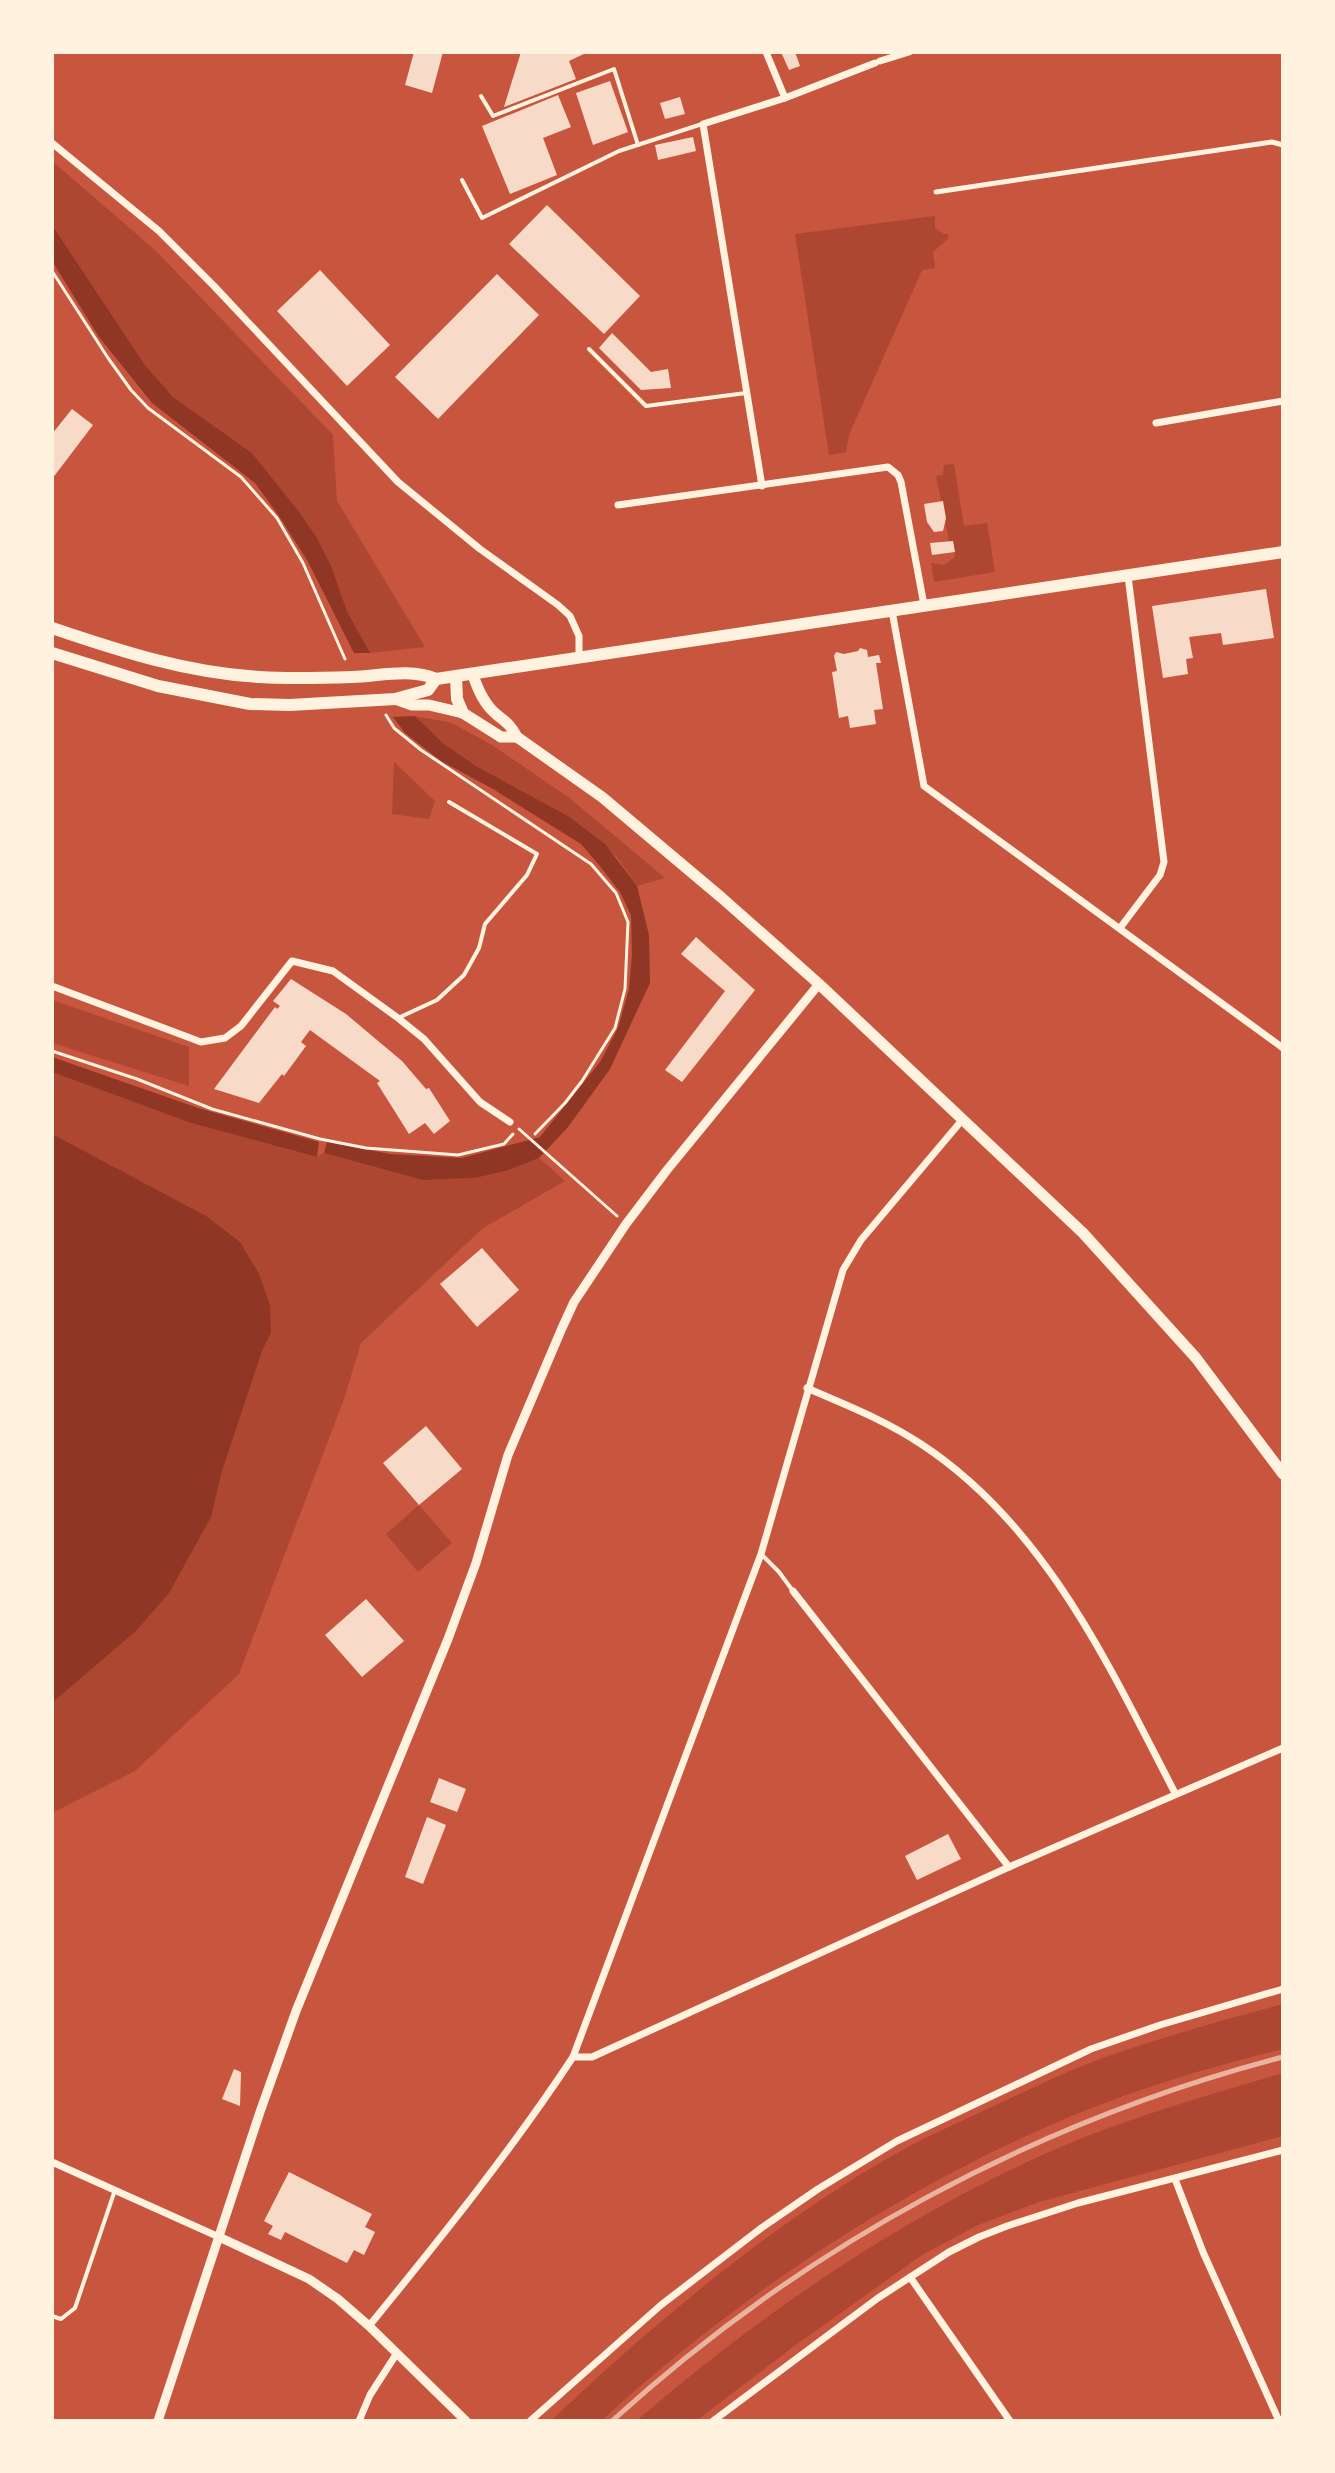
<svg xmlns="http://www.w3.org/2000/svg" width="1335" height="2473" viewBox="0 0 1335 2473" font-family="'PT Sans Narrow',sans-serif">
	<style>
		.green { fill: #ae4732 }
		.water { fill: #8f3625 }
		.building { fill: #f7dbc8 }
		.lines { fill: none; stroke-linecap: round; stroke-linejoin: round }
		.path { stroke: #fff3e0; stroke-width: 3 }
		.service { stroke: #fff3e0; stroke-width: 4 }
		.pedestrian { stroke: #fff3e0; stroke-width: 5 }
		.minor { stroke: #fff3e0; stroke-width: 7 }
		.tertiary { stroke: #fff3e0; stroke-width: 9 }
		.primary { stroke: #fff3e0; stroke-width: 11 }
		.trunk { stroke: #fff3e0; stroke-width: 12 }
		.rail { stroke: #e9b49f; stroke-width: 5 }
	</style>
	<rect width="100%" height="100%" fill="#c8553d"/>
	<g class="green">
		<polygon points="52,161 155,250 333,435 337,501 425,647 370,653 347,611 331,566 317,538 300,513 252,453 173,397 145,365 52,225"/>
		<polygon points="935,216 935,228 944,234 948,234 948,239 933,252 935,268 922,270 849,435 846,452 829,455 795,234"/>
		<polygon points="954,464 964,526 987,523 995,572 934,582 931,563 944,565 955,557 953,541 949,541 936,476 943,475 944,465"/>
		<polygon points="415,716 452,723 492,745 568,797 665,878 637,886 617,857 568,816 476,766 444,744"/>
		<polygon points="394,762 435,801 429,819 392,814"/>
		<polygon points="52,1000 189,1047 189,1086 52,1043"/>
		<polygon points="52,1072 191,1123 317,1157 324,1153 424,1180 475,1178 506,1171 539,1158 565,1181 483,1228 361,1343 344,1399 239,1674 135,1771 52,1813"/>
		<polygon points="419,1505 452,1543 418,1572 386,1534"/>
		<path d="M 1283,2004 L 1283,2049 C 1212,2066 1142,2087 1074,2115 C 903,2186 737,2296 601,2421 L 551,2421 C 650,2326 771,2225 890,2157 C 924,2137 962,2121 998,2104 C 1033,2088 1067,2071 1103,2058 C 1162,2037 1223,2020 1283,2004 Z"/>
		<path d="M 1283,2073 L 1283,2136 L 1039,2202 L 978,2225 L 922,2255 L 793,2347 L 696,2421 L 636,2421 C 763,2312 904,2215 1058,2148 C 1131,2117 1207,2095 1283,2073 Z"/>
	</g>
	<g class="water">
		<polygon points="52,225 145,365 173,397 252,453 300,513 317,538 331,566 347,611 370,653 354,653 307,560 279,516 255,483 152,403 99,337 52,261"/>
		<polygon points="415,716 444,744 476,766 568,816 605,844 637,886 649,935 650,983 610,1069 568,1127 539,1158 506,1171 475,1178 423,1180 324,1153 327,1142 390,1154 462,1158 540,1137 600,1062 618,1028 629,989 632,954 631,915 620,892 599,865 581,844 493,789 441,761 405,733 393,717"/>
		<polygon points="52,1057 198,1108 319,1142 317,1157 191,1123 52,1072"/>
		<polygon points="52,1134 206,1216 240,1242 259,1274 270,1305 271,1333 262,1351 222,1471 211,1517 169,1593 137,1630 52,1703"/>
	</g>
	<g class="building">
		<polygon points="414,52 443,52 432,93 405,85"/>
		<polygon points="521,52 588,52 569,61 576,79 504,107"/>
		<polygon points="781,52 795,52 800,66 789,70"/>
		<polygon points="610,81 628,132 593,145 576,93"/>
		<polygon points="558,95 571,127 543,138 557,175 510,194 482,126"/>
		<polygon points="680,97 685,114 665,119 660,103"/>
		<polygon points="693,137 696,151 658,160 655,145"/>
		<polygon points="547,205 640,296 604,334 509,244"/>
		<polygon points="320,270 390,345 347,386 277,311"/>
		<polygon points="497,274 539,315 438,419 395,377"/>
		<polygon points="612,333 651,372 668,369 671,388 641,390 599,348"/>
		<polygon points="72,409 93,425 52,479 52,434"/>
		<polygon points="943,501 946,518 943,531 934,532 927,522 924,504"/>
		<polygon points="953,541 955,552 932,555 930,543"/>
		<polygon points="1266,589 1274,638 1223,645 1221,633 1189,637 1193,658 1186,659 1188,674 1163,678 1152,606"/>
		<polygon points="860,648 867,650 868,657 879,655 881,663 876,663 883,709 874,710 876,724 850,728 848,716 839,718 832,672 837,671 834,656 836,652 844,654 858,651"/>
		<polygon points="696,937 755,990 682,1082 665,1070 725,991 681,954"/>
		<polygon points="291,979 346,1014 402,1061 426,1089 429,1088 450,1121 434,1134 425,1123 409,1134 377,1083 380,1081 310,1030 301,1042 306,1046 284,1076 282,1074 259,1103 214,1089 275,1007 277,1009 280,1006 273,1001"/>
		<polygon points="482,1248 519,1290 477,1327 440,1284"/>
		<polygon points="426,1426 462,1469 419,1505 383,1463"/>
		<polygon points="366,1599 404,1641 362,1677 325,1635"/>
		<polygon points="439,1778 466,1789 457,1812 430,1802"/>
		<polygon points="427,1817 446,1825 423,1884 405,1877"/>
		<polygon points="948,1834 961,1859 917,1880 905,1856"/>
		<polygon points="234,2069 241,2072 240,2106 222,2099"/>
		<polygon points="289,2172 372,2214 365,2227 375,2232 364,2255 354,2250 347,2263 285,2232 281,2240 268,2234 273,2226 264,2221"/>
	</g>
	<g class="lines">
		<g class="path">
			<polyline points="52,271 108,358 131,390 148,408 241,477 277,518 303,563 345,659"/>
			<polyline points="386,715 394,728 421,750 591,864 616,893 628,922 625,989 615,1028 582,1081 565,1103 535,1134"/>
			<polyline points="52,1051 137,1079 212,1109 320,1139 366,1148 458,1155 504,1144 513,1134"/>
			<polyline points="519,1129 617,1216"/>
		</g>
		<g class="service">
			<polyline points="481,96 493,116 614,69 638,145"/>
			<polyline points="462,180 482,218 619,151 702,124"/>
			<polyline points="589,349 646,406 746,393"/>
			<polyline points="398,1018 437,1000 464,975 479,948 485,924 527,875 537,854 449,802"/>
			<polyline points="761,1554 779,1572 793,1591"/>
			<polyline points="52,2316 61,2319 75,2308 115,2190"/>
		</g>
		<polyline class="pedestrian" points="936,192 1272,142 1283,145"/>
		<g class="minor">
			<polyline points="766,52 785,98"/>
			<polyline points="880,61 909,52"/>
			<polyline points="52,143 159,231 214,286 398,482 480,549 558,605 570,616 579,636 579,658"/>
			<polyline points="1156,423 1283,401"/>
			<polyline points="762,486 703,124 785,98 875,63"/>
			<polyline points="618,505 888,467 898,475 901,482 924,605"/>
			<polyline points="892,611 924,786 1283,1048"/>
			<polyline points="1120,928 1160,875 1164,862 1128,576"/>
			<polyline points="52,986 201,1042 225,1038 241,1026 292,961 333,971 398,1018 424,1039 480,1102 510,1122"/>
			<path d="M 807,1388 C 846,1405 885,1420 921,1444 C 1046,1526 1109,1666 1175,1793"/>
			<polyline points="793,1591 1009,1867"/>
			<polyline points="573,2057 592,2057 1009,1867 1283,1748"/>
			<polyline points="52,2162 219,2237"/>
			<polyline points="1175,2179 1203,2252 1279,2421"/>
			<polyline points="910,2277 1010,2421"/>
			<path d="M 369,2326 C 440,2239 511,2151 573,2057 L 761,1554 L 843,1270 L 861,1240 L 963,1119"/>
			<polyline points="359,2421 370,2395 397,2353"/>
			<polyline points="530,2421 661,2305 760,2229 818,2189 897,2141 1091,2049 1160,2025 1283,1989"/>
			<polyline points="713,2421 878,2298 949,2252 979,2237 1007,2226 1078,2203 1283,2150"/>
		</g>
		<g class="tertiary">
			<polyline points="219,2237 309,2279 338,2299 369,2326 466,2421"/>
			<polyline points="158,2421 260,2112 296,2011 448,1639 476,1563 508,1455 562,1328 574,1302 626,1224 667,1170 819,984"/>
		</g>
		<g class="primary">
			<path d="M 473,675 C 478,690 484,704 496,714 C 506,722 511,725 517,737 L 602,797 L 722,898 L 819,984 L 1083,1233 L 1196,1358 L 1283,1474"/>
			<polyline points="395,699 412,705 429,705 463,713 501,737 517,737"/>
		</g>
		<g class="trunk">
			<path d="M 52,628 C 120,651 187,673 260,677 C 290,679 321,678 352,677 C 380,676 410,668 436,679 L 1283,552"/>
			<polyline points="52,653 158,686 250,704 290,705 395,699 428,690 436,679"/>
			<polyline points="456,677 457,699 463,713"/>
		</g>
		<path class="rail" d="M 612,2421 C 803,2247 1033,2122 1283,2057"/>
	</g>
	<rect width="1335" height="2473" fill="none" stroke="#fff3e0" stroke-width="108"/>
</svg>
